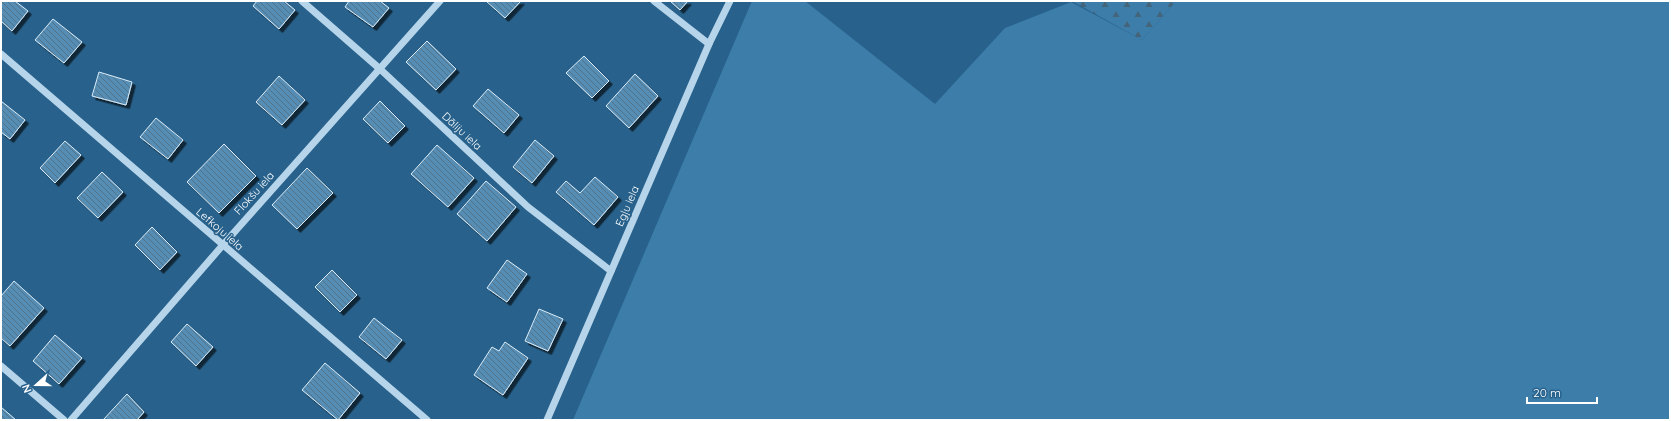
<svg xmlns="http://www.w3.org/2000/svg" width="1671" height="421" viewBox="0 0 1671 421" font-family="Quicksand,sans-serif">
	<style>
		.green { fill: #3c7da9 }
		.forest { fill: url(#forest-firs) }
		.building { fill: url(#building-back-hatch); stroke: #dbecf8; filter: url(#shadow) }
		.lines { fill: none; stroke-linecap: round; stroke-linejoin: round }
		.minor { stroke: #b7d5ea; stroke-width: 7 }
		.labels { text-anchor: middle; stroke-width: 3.5; stroke-linejoin: round; paint-order: stroke }
		.street-label { font-size: 11px; fill: #fff; stroke: #28628c }
	</style>
	<defs>
		<pattern id="forest-firs" width="22" height="20" patternUnits="userSpaceOnUse"><rect width="22" height="20" fill="#3c7da9"/><path d="M5 1l3.5 6h-7zM16 11l3.5 6h-7z" fill="#44647a"/></pattern>
		<pattern id="building-back-hatch" width="6" height="6" patternUnits="userSpaceOnUse"><rect width="6" height="6" fill="#548db4"/><path d="M-1 5l2 2M0 0l6 6M5-1l2 2" fill="none" stroke="#51738a"/></pattern>
		<filter id="shadow"><feDropShadow dx="3.5" dy="3.5" stdDeviation="0" flood-color="#0009"/></filter>
	</defs>
	<rect width="100%" height="100%" fill="#28628c"/>
	<polygon class="green" points="752,1 805,1 935,104 1005,28 1071,2 1142,40 1176,1 1670,1 1670,420 573,420"/>
	<polygon class="forest" points="1072,1 1176,1 1142,40"/>
	<g class="building">
		<polygon points="1,1 15,1 28,11 12,31 1,21"/>
		<polygon points="257,1 284,1 295,10 279,29 253,6"/>
		<polygon points="349,1 380,1 389,8 373,27 345,7"/>
		<polygon points="486,1 521,1 505,18"/>
		<polygon points="670,1 688,1 680,10"/>
		<polygon points="53,19 82,42 64,63 35,40"/>
		<polygon points="427,41 456,69 436,90 406,62"/>
		<polygon points="584,56 609,81 592,98 566,73"/>
		<polygon points="99,72 132,82 126,105 92,96"/>
		<polygon points="635,74 658,96 629,128 606,106"/>
		<polygon points="279,76 305,100 282,125 256,102"/>
		<polygon points="488,89 519,115 504,133 473,106"/>
		<polygon points="1,101 25,120 10,139 1,132"/>
		<polygon points="380,101 405,126 388,143 363,119"/>
		<polygon points="156,118 183,140 168,159 140,137"/>
		<polygon points="535,140 554,156 532,183 513,167"/>
		<polygon points="65,141 81,155 55,183 40,168"/>
		<polygon points="224,144 256,176 219,213 187,182"/>
		<polygon points="437,145 474,178 448,207 411,174"/>
		<polygon points="307,168 333,193 297,229 272,205"/>
		<polygon points="102,172 123,192 98,218 77,198"/>
		<polygon points="595,177 618,197 594,225 556,192 566,181 580,193"/>
		<polygon points="486,181 516,207 487,241 457,214"/>
		<polygon points="152,227 177,252 160,270 135,245"/>
		<polygon points="507,260 527,274 507,302 487,288"/>
		<polygon points="332,270 357,295 340,312 315,287"/>
		<polygon points="14,281 44,308 10,346 1,338 1,296"/>
		<polygon points="539,309 563,319 548,351 525,341"/>
		<polygon points="374,318 402,340 386,359 359,337"/>
		<polygon points="187,324 213,347 196,366 171,342"/>
		<polygon points="55,335 82,358 59,384 33,361"/>
		<polygon points="505,342 528,358 503,395 474,375 492,347 499,351"/>
		<polygon points="325,363 360,393 338,420 302,390"/>
		<polygon points="127,394 144,412 137,420 103,420"/>
		<polygon points="1,407 16,420 1,420"/>
	</g>
	<g class="lines">
		<g class="minor">
			<polyline points="302,1 380,69 528,207 611,271"/>
			<polyline points="654,1 709,44"/>
			<polyline points="1,54 427,420"/>
			<polyline points="1,366 64,420"/>
			<polyline points="71,420 222,246 440,1"/>
			<polyline points="547,420 709,44 730,1"/>
		</g>
	</g>
	<g class="labels">
		<g class="street-label">
			<text transform="translate(462 131) rotate(43)" y="4">Dāliju iela</text>
			<text transform="translate(254 193) rotate(-48)" y="4">Flokšu iela</text>
			<text transform="translate(627 206) rotate(-67)" y="4">Egļu iela</text>
			<text transform="translate(220 229) rotate(41)" y="4">Lefkoju iela</text>
		</g>
	</g>
	<rect width="1671" height="421" fill="none" stroke="#ffffff" stroke-width="4"/>
	<g transform="translate(36 385) rotate(249)" stroke="#28628c" stroke-width="3" paint-order="stroke">
	<path d="M0-3L7 15L0 10L-7 15Z" fill="#ffffff"/>
	<text y="-6" font-size="11" font-weight="bold" text-anchor="middle" fill="#ffffff">N</text>
	</g>
	<path d="M1527 397v6h70v-6" fill="none" stroke="#ffffff" stroke-width="2"/>
	<text x="1533" y="397" font-size="12" fill="#ffffff" stroke="#28628c" stroke-width="3" paint-order="stroke">20 m</text>
</svg>
